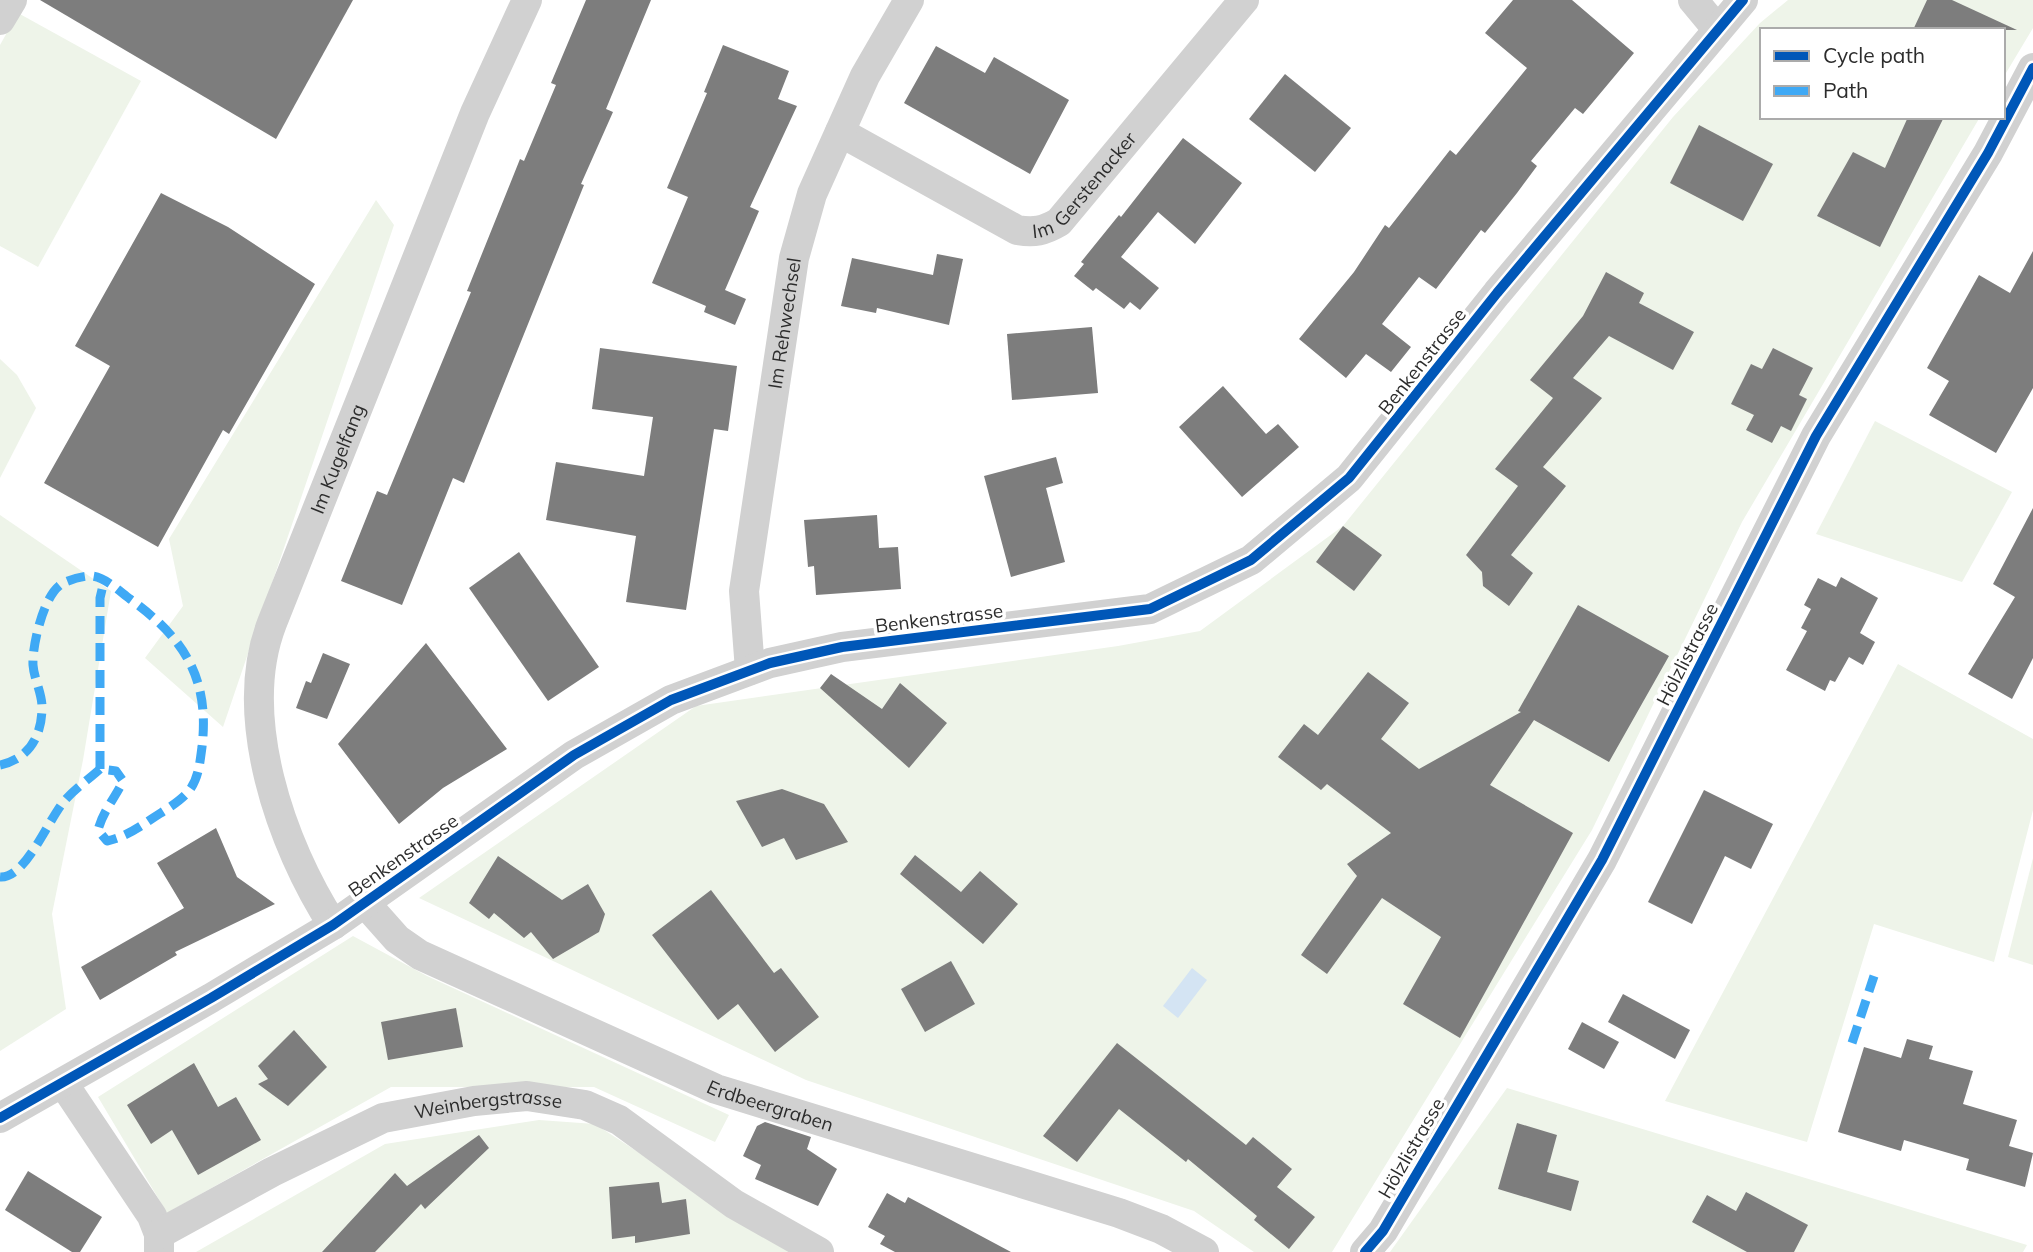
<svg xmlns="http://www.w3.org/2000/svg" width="2033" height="1252" viewBox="0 0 2033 1252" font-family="Mulish,sans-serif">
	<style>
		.green { fill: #eef4e9 }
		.water { fill: #d4e4f3 }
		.building { fill: #7d7d7d }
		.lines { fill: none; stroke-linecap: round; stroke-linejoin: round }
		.street { stroke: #d1d1d1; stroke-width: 30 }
		.quiet { stroke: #3fa9f5; stroke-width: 9; stroke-dasharray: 18 9; stroke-linecap: butt }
		.cycleway-casing { stroke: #fff; stroke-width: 15 }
		.cycleway { stroke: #0057b8; stroke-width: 10 }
		.labels { text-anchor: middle; stroke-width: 7; stroke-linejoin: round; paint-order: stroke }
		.street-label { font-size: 19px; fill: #2c2c2c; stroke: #fff }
	</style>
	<rect width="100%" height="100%" fill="#fff"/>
	<g class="green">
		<polygon points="1788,0 2033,0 2033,28 2003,78 2003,30 1762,30 1762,117 1980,117 1742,522 1592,830 1332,1252 1254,1252 1194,1211 806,1080 419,898 696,706 1118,646 1200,631 1343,526 1673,117 1760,23"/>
		<polygon points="18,13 141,81 38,267 0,246 0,45"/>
		<polygon points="376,200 394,225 223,727 145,658 183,606 169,539"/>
		<polygon points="0,359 17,375 36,408 0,478"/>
		<polygon points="1875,421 2012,492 1962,582 1816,534"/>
		<polygon points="0,515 111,591 83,760 52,914 66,1009 0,1051"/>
		<polygon points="1898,664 2033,739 2033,810 1994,962 1874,924 1807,1142 1665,1101"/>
		<polygon points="2033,858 2033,965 2008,957"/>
		<polygon points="353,936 427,976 729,1115 715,1142 594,1087 391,1087 167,1213 98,1097"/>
		<polygon points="1507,1088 2027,1245 2023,1252 1390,1252"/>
		<polygon points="539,1120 595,1124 791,1252 196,1252 385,1144"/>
	</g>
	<polygon class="water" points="1192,968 1207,980 1178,1018 1163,1006"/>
	<g class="building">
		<polygon points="40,0 353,0 276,139"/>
		<polygon points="586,0 651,0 606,109 613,112 581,184 584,185 464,483 453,478 402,605 341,581 377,491 387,495 471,292 467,291 520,159 524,161 556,85 551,83"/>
		<polygon points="1513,0 1572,0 1634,53 1583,114 1575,108 1531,161 1537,166 1517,193 1485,233 1481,230 1436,289 1419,277 1382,324 1411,347 1391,372 1366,354 1346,378 1299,339 1354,272 1385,225 1389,228 1450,150 1456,155 1527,68 1485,33"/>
		<polygon points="1927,0 1952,0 2017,30 1913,30"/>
		<polygon points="723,45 789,71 778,99 797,106 750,207 759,211 725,290 746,299 735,325 704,312 706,306 652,283 688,197 667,188 707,93 704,92"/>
		<polygon points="936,46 985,73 994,57 1069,100 1030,174 904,103"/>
		<polygon points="1285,74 1351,128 1315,172 1249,119"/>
		<polygon points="1908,117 1944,117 1880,247 1817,216 1853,152 1885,168"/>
		<polygon points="1699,125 1773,164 1743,221 1670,183"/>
		<polygon points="1183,138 1242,183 1195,244 1158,212 1121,257 1159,288 1140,310 1130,302 1124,309 1096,288 1093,291 1074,276 1084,264 1081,262 1119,215 1121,217"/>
		<polygon points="161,193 228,227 315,284 229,434 223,430 158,547 44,483 110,366 75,346"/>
		<polygon points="2033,251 2033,388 1996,453 1929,415 1949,381 1927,368 1979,275 2010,293"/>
		<polygon points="937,254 963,259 949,325 877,308 876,313 841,306 852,258 933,275"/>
		<polygon points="1606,272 1644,293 1639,303 1694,332 1673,370 1609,336 1573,378 1602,398 1543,467 1566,486 1511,555 1533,573 1509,606 1483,586 1482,572 1466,555 1518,486 1495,469 1553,398 1530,380 1583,316"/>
		<polygon points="1092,327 1098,393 1012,400 1007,334"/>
		<polygon points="600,348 737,366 728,431 714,429 686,610 626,602 636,536 546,520 556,462 644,476 653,417 592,409"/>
		<polygon points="1773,348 1813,368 1799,395 1807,399 1791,431 1781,426 1772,443 1746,430 1754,415 1731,404 1751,364 1762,369"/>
		<polygon points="1223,386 1266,434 1278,424 1299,447 1242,497 1179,427"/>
		<polygon points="1056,457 1063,483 1046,488 1065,562 1011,577 984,476"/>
		<polygon points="2033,508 2033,658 2012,699 1968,674 2015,597 1993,584"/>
		<polygon points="877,515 879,548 898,547 901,589 816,595 814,566 808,567 804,520"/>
		<polygon points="1343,526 1382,555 1354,591 1316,562"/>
		<polygon points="519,552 599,667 548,701 469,588"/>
		<polygon points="1841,577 1878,598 1860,633 1875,642 1863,665 1849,657 1835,682 1830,680 1825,691 1786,670 1807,631 1801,628 1811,609 1804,605 1818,578 1836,587"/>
		<polygon points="1578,605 1669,656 1609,762 1534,720 1490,785 1573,833 1460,1038 1403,1004 1441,937 1382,898 1327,974 1301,955 1357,876 1347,864 1391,833 1327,784 1321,790 1278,757 1304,724 1318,735 1368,672 1409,703 1381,739 1419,769 1521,712 1518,711"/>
		<polygon points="426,643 507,749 443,788 399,824 338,744"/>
		<polygon points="323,653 350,664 327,719 296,708 306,681 311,683"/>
		<polygon points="831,674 882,709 900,683 947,723 909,768 820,688"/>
		<polygon points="782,789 824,804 848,842 796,860 784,838 762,847 736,801"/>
		<polygon points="1704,790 1773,824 1751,869 1725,856 1692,924 1648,902"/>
		<polygon points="216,828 237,877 275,904 175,952 177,955 100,1000 81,967 184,908 157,863"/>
		<polygon points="915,855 961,892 980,871 1018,904 983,944 900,874"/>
		<polygon points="498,856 562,900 588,884 605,914 599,932 553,959 531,932 524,938 494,913 489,919 469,903"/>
		<polygon points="711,890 774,973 781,968 819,1017 775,1052 738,1004 718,1020 652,935"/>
		<polygon points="951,961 975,1004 925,1032 901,989"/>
		<polygon points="1623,994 1690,1030 1675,1059 1608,1022"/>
		<polygon points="456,1008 463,1047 388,1060 381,1022"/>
		<polygon points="1582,1022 1619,1042 1604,1069 1568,1049"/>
		<polygon points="294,1030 327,1067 288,1106 258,1084 268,1079 258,1066"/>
		<polygon points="1907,1039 1933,1046 1929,1059 1973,1071 1963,1104 2017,1120 2009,1146 2033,1153 2025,1187 1966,1170 1969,1159 1904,1140 1901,1151 1838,1132 1864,1047 1901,1058"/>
		<polygon points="1117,1043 1246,1145 1253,1137 1292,1169 1277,1187 1315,1217 1289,1249 1254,1220 1257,1216 1188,1159 1186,1162 1119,1109 1077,1162 1043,1136"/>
		<polygon points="194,1063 218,1107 236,1097 261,1140 198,1175 172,1130 151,1144 127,1105"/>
		<polygon points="765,1122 811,1137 807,1149 837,1169 818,1206 755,1179 761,1165 743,1156 757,1126"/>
		<polygon points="1517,1123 1557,1135 1547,1172 1579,1181 1571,1211 1498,1189"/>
		<polygon points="479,1135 489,1148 425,1209 421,1204 375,1252 322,1252 395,1173 407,1186"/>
		<polygon points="28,1171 102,1217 80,1252 72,1252 5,1210"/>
		<polygon points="659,1182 662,1203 686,1199 690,1234 635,1243 635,1236 612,1239 609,1187"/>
		<polygon points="1746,1192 1808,1225 1794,1252 1747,1252 1692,1222 1707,1195 1736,1211"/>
		<polygon points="887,1193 905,1203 908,1197 1011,1252 895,1252 880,1244 885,1236 868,1227"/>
	</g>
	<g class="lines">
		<g class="street">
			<polyline points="1693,0 1717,29"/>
			<polyline points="0,20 12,0"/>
			<path id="s1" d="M 840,132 L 1017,230 C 1034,233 1044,231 1059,222 L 1244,0"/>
			<path id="s2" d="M 750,670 L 744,591 L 794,258 L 812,194 L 865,76 L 909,0"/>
			<path id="s3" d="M 365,903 L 397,939 L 420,955 L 716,1089 L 1119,1213 L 1161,1229 L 1204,1252"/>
			<path id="s4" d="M 333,925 C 281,845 236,716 272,623 L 475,113 L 527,0"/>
			<polyline points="63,1083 152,1216 159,1234 159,1252"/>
			<polyline points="0,1118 211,998 333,925 574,755 671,700 770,663 842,647 1150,609 1251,560 1349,478 1497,293 1743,0"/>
			<path id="s5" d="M 159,1234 L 272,1172 L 383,1118 L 474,1101 L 527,1096 L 585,1105 L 619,1120 L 734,1204 L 819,1252"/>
			<polyline points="1365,1252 1383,1231 1602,860 1816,436 1988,153 2033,68"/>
		</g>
		<g class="quiet">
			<path d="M 0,765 C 29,759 42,736 42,707 C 42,693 34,679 33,665 C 32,646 43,599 59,586 C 64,581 82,576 89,576 C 103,575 119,591 130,599 C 184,638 210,678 202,747 C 200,761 199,776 191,788 C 183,800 165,810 153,818 C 138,828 125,837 107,841 L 98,830 C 103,811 115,798 123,781 L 116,771 L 100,769 C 89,779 76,788 66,799 C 49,817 26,879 0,877"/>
			<polyline points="100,769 100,598 104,581"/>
			<polyline points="1852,1043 1874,976"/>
		</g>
		<defs>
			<g id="cycleway">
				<polyline points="0,1118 211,998 333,925 574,755 671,700 770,663 842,647 1150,609 1251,560 1349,478 1497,293 1743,0"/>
				<polyline points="1365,1252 1383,1231 1602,860 1816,436 1988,153 2033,68"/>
			</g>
		</defs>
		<use href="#cycleway" class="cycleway-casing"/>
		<use href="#cycleway" class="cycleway"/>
	</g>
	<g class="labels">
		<g class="street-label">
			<text dy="7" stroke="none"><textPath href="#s1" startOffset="289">Im Gerstenacker</textPath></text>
			<text dy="7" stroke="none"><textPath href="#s2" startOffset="350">Im Rehwechsel</textPath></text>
			<text transform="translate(1422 361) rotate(-52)" y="7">Benkenstrasse</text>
			<text dy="7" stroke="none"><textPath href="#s4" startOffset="495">Im Kugelfang</textPath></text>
			<text transform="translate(939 618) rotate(-7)" y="7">Benkenstrasse</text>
			<text transform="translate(1687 654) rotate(-63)" y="7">Hölzlistrasse</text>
			<text transform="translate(403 855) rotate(-35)" y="7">Benkenstrasse</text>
			<text dy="7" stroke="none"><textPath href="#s3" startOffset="458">Erdbeergraben</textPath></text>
			<text dy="7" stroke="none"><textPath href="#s5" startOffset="359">Weinbergstrasse</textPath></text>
			<text transform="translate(1411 1148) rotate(-60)" y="7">Hölzlistrasse</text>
		</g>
	</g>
	<rect x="1760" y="28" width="245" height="91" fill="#ffffff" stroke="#ababab" stroke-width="2"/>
	<rect x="1774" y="51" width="35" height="10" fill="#0057b8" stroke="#ababab" stroke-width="2"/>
	<text x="1823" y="63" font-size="21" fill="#2c2c2c">Cycle path</text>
	<rect x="1774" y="86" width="35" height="10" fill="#3fa9f5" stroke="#ababab" stroke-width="2"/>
	<text x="1823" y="98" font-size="21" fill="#2c2c2c">Path</text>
</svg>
